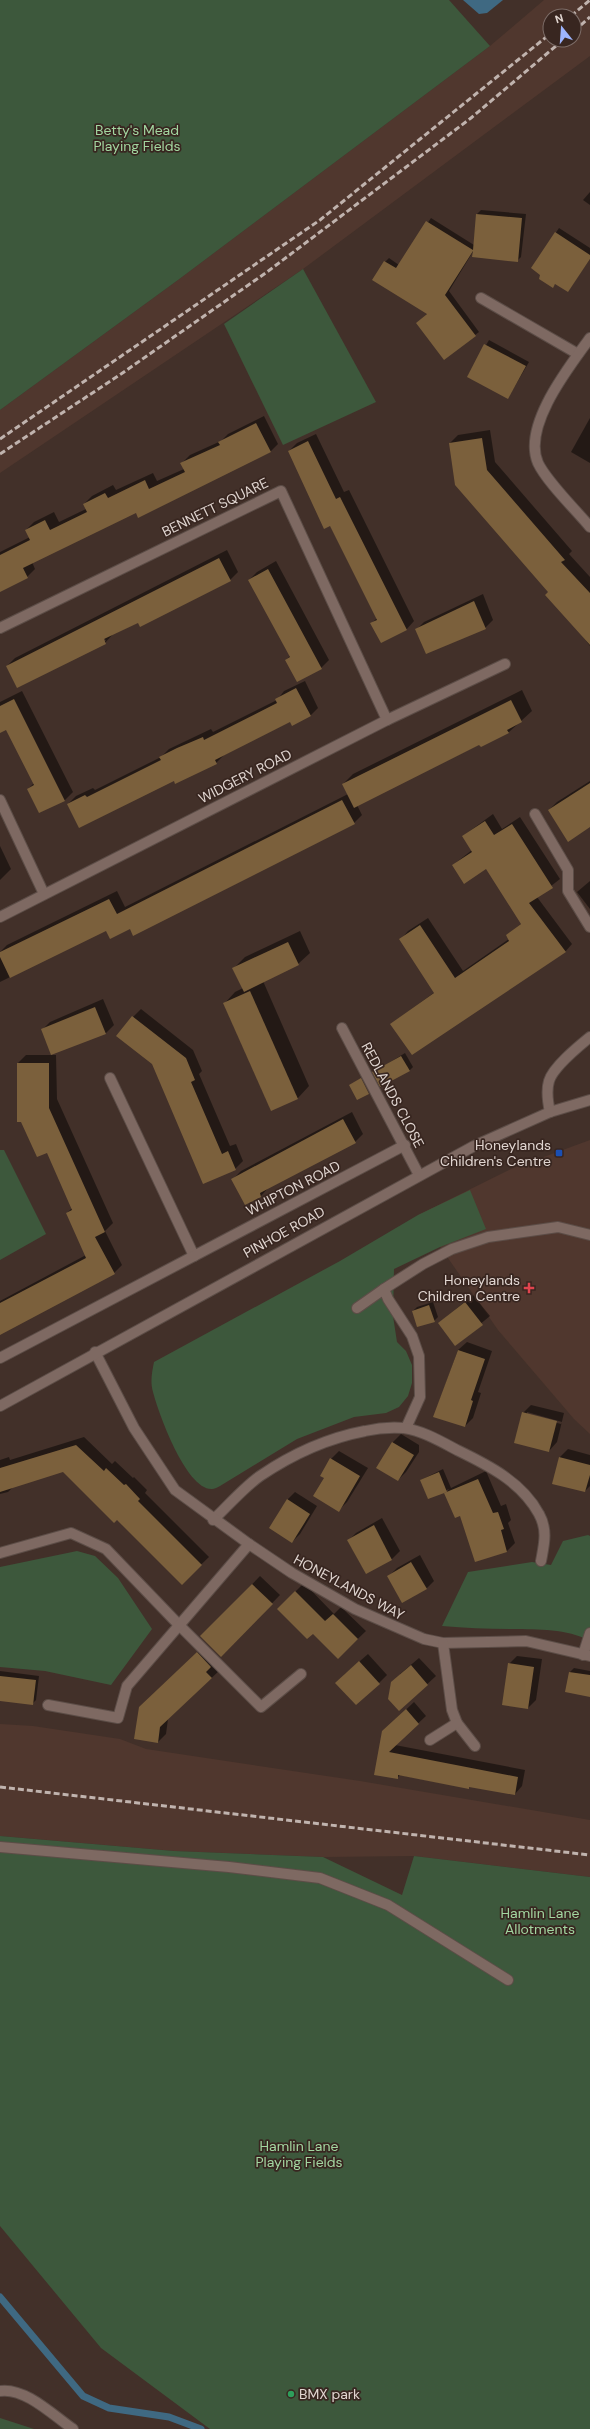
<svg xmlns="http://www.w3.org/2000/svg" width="590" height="2429" viewBox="0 0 590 2429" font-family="'DM Sans',sans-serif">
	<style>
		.built { fill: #50372e; fill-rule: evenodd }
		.green { fill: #3d583c }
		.water { fill: #3f6982 }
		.shadow { fill: #0007; fill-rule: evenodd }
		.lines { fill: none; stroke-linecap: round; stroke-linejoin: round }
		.stream { stroke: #3f6982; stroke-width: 7 }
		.building { fill: #7b603c }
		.lane-casing { stroke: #5c4d47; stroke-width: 12 }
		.street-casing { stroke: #5c4d47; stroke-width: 12 }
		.secondary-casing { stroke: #5c4d47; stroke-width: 12 }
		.lane { stroke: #7e6962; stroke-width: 10 }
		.street { stroke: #7e6962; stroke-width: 10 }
		.secondary { stroke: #7e6962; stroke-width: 10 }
		.rail { stroke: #c0b3ae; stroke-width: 3; stroke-dasharray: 6 3; stroke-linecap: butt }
		.transit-dot { fill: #1a4fb4; stroke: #382620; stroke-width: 1.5 }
		.health-dot { fill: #e0444e; stroke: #382620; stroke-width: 1.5 }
		.leisure-dot { fill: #2e9e5b; stroke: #382620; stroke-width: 1.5 }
		.labels { text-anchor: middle; stroke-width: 3.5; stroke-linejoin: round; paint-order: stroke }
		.park-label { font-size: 14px; fill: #a3d7a1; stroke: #382620 }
		.street-label { font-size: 14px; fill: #e1d6d1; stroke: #382620 }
		.poi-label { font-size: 14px; fill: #e1d6d1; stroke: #382620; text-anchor: end }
	</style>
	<rect width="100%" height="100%" fill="#423029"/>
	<g class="built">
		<path d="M 544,0 L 590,0 L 590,56 L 303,269 L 0,473 L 0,410 L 178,280 L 490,46 ZM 550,16 L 574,16 L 574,40 L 550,40 Z"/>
		<polygon points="590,1140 590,1434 574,1419 498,1330 418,1215 511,1169"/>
		<polygon points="0,1724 33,1726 120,1739 146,1749 360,1781 590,1820 590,1877 414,1856 323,1857 174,1851 0,1836"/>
	</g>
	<g class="green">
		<polygon points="0,0 449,0 490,46 178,280 0,410"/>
		<polygon points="303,269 376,402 283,445 224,324"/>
		<polygon points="0,1150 4,1150 46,1234 0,1260"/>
		<path d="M 470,1190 L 486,1229 L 440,1247 L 394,1269 L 393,1316 L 397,1342 L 406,1351 L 412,1365 L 412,1383 L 408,1396 L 399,1407 L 386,1413 L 354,1417 L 297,1439 L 220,1486 C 218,1487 214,1489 212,1489 C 186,1490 158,1412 153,1392 C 150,1382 152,1372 154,1362 L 340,1261 L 418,1215 Z"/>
		<path d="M 588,1535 L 590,1536 L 590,1641 C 566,1628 539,1630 512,1629 C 488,1629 465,1628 442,1626 L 468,1572 L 532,1562 L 551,1565 L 563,1541 Z"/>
		<polygon points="77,1551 95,1556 118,1578 152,1629 111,1685 45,1671 0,1667 0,1567"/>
		<polygon points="0,1836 174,1851 323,1857 402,1895 414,1856 590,1877 590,2429 210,2429 101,2348 0,2226"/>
		<polygon points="0,2418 34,2429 0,2429"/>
	</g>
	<polygon class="water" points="463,0 503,0 487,13 479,14"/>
	<g class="shadow">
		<polygon points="590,192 590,205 583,200"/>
		<polygon points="481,210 526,214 521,257 517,261 474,250 449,291 479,332 475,335 417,323 428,313 385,262 389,258 399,265 431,218 474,245 477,214"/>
		<polygon points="559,228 590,248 590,259 568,291 556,283 553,286 542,274 532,268"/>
		<polygon points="489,340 529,362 508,398 468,376"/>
		<polygon points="264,416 278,444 270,452 136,512 32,562 35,569 27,577 0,586 0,552 30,537 26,530 34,522 54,512 59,522 86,509 84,504 92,496 113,485 116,490 153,473 157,481 184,469 182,463 190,455 221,441 228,434"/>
		<polygon points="590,418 590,463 571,452"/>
		<polygon points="490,430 495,462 572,551 569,554 590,577 590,646 549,592 450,443 458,435"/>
		<polygon points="316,434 344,492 349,490 414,621 406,630 372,623 377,618 330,525 289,451 297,443"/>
		<path d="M 227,550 L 238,572 L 230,580 L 113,634 L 105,643 L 7,666 L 15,658 ZM 102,634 L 106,641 L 104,641 Z"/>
		<polygon points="276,561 329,660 321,668 298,681 286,660 290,656 249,580 257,572"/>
		<polygon points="483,594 493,620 485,628 416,630 424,622"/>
		<polygon points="305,681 318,708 310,716 290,721 224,755 216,763 174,779 68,804 76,796 93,788 95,790 161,757 169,749 211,729 213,732 277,700 284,691"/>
		<polygon points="522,690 532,711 509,732 481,746 480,744 357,805 362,815 354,823 130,928 106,930 0,982 0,952 7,945 117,891 125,907 348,794 343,784 353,774"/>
		<polygon points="22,691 73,792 65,800 40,812 28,789 34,783 7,729 0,729 0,702"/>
		<polygon points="590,781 590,826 549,810 557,802"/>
		<polygon points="493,814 502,829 520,817 560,879 537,897 572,944 565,952 391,1024 435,992 401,939 408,931 428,918 463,971 509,939 507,935 522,923 486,868 453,865 472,850 463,836"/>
		<polygon points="0,846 11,869 0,880"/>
		<polygon points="590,881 590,909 577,892"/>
		<polygon points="300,931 310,953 298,964 263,981 309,1086 298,1098 271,1110 224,1004 235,992 243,988 233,969 245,957"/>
		<polygon points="103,999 114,1025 106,1033 42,1030 50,1022"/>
		<polygon points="141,1009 193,1050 202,1071 199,1074 230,1146 236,1144 243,1161 235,1169 203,1182 133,1017"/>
		<polygon points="405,1053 413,1067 409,1071 374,1072"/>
		<polygon points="26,1055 56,1055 57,1099 113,1223 105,1231 122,1265 114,1273 0,1333 0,1301 86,1255 67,1213 72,1208 18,1063"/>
		<polygon points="352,1112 363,1134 355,1142 269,1187 261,1196 246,1204 233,1179 241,1171"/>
		<polygon points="473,1295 490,1316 456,1344 439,1323"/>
		<polygon points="433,1302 438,1317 434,1321 413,1311 417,1307"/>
		<polygon points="467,1342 492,1351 478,1392 481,1393 473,1418 465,1426 434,1416 458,1350"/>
		<path d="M 531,1405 L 564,1413 L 557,1442 L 549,1451 L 523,1413 ZM 527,1412 L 562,1422 L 561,1424 L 527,1415 Z"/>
		<polygon points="401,1434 419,1445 419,1452 406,1472 398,1480 377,1468 393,1442"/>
		<polygon points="84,1437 112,1464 115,1461 133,1478 134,1477 147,1490 145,1493 209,1557 182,1583 117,1519 63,1471 14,1486 8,1492 0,1494 0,1460 9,1457 10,1460"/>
		<polygon points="568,1449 590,1455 590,1486 585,1491 553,1483 560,1457"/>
		<polygon points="339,1451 368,1468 347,1502 339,1510 325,1478 331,1459"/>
		<polygon points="443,1469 451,1488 486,1471 501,1506 506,1504 511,1520 508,1523 515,1543 507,1551 476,1561 461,1514 446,1493 449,1489 428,1498 421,1480"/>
		<polygon points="295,1492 317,1506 300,1534 292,1542 287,1500"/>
		<polygon points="382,1518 400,1551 392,1559 366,1573 348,1541 356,1533"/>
		<polygon points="420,1555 434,1581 426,1589 389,1576 397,1568"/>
		<polygon points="260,1576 280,1595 221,1656 202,1636"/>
		<polygon points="304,1583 334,1614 341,1607 366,1631 338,1658 313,1632 278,1609"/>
		<polygon points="205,1645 220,1670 168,1719 166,1734 158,1742 148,1699"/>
		<polygon points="368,1654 387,1675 379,1683 344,1675"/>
		<polygon points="517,1656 542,1659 536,1700 528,1708 509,1664"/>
		<polygon points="419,1658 436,1676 399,1710 400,1674"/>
		<polygon points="574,1668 590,1671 590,1686 567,1691 570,1672"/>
		<polygon points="0,1671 39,1676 36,1700 32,1704 0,1700"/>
		<polygon points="414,1702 426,1716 395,1745 525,1770 522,1786 515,1794 470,1786 468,1788 400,1775 397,1778 376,1774 391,1724"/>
	</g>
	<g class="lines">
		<polyline class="stream" points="0,2297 83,2396 109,2408 169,2417 201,2429"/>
	</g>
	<g class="building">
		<polygon points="476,214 522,218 518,262 472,257 473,251 445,295 476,336 444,360 416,323 427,314 372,280 384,261 396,268 426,221 473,250"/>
		<polygon points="555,232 590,255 590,259 568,292 555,284 553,288 539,279 540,275 531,268"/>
		<polygon points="484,344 526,366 508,399 467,377"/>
		<polygon points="256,423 271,452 138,518 136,513 23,568 28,578 0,592 0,555 30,540 25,530 45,520 50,530 87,512 83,504 105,493 108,498 145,480 149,489 185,472 180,463 220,445 218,442"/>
		<polygon points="482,438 487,470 565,560 561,562 590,593 590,645 545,595 548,592 455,485 449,443"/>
		<polygon points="308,441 336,499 340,497 407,630 381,643 370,623 377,620 330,526 324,529 288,451"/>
		<polygon points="219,558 231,581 140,627 138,623 104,639 106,644 17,688 6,666"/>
		<polygon points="268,569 322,669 297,682 285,660 290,657 248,580"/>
		<polygon points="474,601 486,629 426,654 415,629"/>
		<polygon points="296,688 311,716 292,726 290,722 215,760 217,764 175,784 174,781 79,828 67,804 85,795 87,797 161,760 159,757 177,748 203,737 204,740 277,703 275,699"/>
		<polygon points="14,699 65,801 39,813 27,789 34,785 6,730 0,733 0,706"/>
		<polygon points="511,700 522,722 507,730 509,733 481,747 479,745 354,808 342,784"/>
		<polygon points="590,783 590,827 568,842 548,810"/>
		<polygon points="342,800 355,824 133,936 130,929 110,939 106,931 10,978 0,957 0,952 109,899 117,914"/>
		<polygon points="485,821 494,835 512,824 553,888 529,903 566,952 412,1055 390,1024 434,993 399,939 420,925 455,978 509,941 506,935 521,924 486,869 464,884 452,865 472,852 462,836"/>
		<polygon points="288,942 299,965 244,992 232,968"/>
		<polygon points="250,991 298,1099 271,1111 223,1003"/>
		<polygon points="95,1007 106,1034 51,1055 41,1029"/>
		<polygon points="132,1016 186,1058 195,1080 191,1082 222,1154 228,1151 236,1170 203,1184 152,1064 116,1036"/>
		<polygon points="401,1056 410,1071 380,1087 372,1072"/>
		<polygon points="17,1063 49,1063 49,1108 105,1232 95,1237 115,1274 0,1335 0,1303 86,1258 66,1213 72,1210 47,1153 37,1157 21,1122 17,1122"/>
		<polygon points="361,1078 369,1094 357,1100 349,1085"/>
		<polygon points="343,1119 356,1143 260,1193 261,1197 245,1205 231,1179"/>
		<polygon points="465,1302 483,1325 455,1346 438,1323"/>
		<polygon points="429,1305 435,1322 417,1327 412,1311"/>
		<polygon points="458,1350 485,1359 471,1400 473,1401 465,1427 433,1417"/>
		<polygon points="522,1412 557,1421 549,1452 514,1443"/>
		<polygon points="392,1442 414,1455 398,1481 376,1468"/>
		<polygon points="76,1445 104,1471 106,1468 124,1485 126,1484 140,1499 138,1501 202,1565 182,1585 117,1520 114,1523 63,1472 0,1492 0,1468"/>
		<polygon points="559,1457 590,1465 590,1475 585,1492 552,1484"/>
		<polygon points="330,1458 360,1476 339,1512 313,1496 324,1478 320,1476"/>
		<polygon points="439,1472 447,1492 428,1499 420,1480"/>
		<polygon points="478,1479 493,1513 498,1512 504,1529 501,1530 507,1552 475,1562 460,1516 455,1518 444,1493"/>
		<polygon points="287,1499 310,1514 292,1543 269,1528"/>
		<polygon points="374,1525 392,1560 366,1574 347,1540"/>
		<polygon points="411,1562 427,1589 402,1603 387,1576"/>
		<polygon points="252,1584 273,1604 221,1657 200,1636"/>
		<polygon points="295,1591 325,1621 333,1614 358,1639 338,1659 313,1634 307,1639 277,1609"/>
		<polygon points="197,1652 211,1667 206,1672 212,1678 160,1727 158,1743 134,1739 139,1707"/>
		<polygon points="359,1661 380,1684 356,1705 335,1683"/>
		<polygon points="508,1663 534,1667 528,1709 502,1705"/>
		<polygon points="411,1665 428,1685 399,1711 388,1699 391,1682"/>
		<polygon points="569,1672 590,1675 590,1697 565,1692"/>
		<polygon points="0,1676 36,1680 33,1705 0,1701"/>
		<polygon points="406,1709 419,1724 389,1752 518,1777 515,1795 469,1787 469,1789 398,1775 398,1779 374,1775 382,1731"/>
	</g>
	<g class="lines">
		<defs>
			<g id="lane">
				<polyline points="535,814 568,870 568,891 590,927"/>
				<polyline points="384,1289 423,1264 452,1249 488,1237 558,1227 590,1235"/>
				<polyline points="179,1625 261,1707 301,1674"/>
				<polyline points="583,1655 590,1633"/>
				<polyline points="0,1847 229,1867 320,1878 388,1905 508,1980"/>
			</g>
			<g id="street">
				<polyline points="481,298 578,354"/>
				<path d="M 590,338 C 569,367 522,426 538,463 C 547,482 576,510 590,527"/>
				<polyline points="0,628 281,491 387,720"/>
				<polyline points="0,800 44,894"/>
				<polyline points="0,917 387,720 505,664"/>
				<polyline points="342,1028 419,1175"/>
				<polyline points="110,1078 194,1256"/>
				<path d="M 550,1112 C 548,1103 546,1091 549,1081 C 553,1067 579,1046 590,1037"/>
				<polyline points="357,1308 384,1289 388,1299 412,1336 419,1356 420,1397 406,1428"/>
				<polyline points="0,1358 405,1145"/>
				<path d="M 213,1520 C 228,1506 243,1488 260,1476 C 291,1455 328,1438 365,1431 C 378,1428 391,1427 404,1428 C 423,1431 440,1441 457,1450 C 488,1465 522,1482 539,1514 C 548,1530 544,1545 541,1561"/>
				<polyline points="249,1544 292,1573 355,1609 424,1639 443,1643 526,1641 590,1656"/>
				<polyline points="0,1553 71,1533 106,1549 179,1625"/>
				<polyline points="443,1643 452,1710 457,1723 475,1746"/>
				<polyline points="48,1705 118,1718 127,1686 249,1544 175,1490 134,1428 95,1352"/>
				<polyline points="430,1740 457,1723"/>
				<path d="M 0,2391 C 25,2387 54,2416 73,2429"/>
			</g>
			<polyline id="secondary" points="0,1406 474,1146 550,1112 590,1100"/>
		</defs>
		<use href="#lane" class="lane-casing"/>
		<use href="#street" class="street-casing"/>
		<use href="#secondary" class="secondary-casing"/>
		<use href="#lane" class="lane"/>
		<use href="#street" class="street"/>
		<use href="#secondary" class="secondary"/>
		<g class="rail">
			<polyline points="571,16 590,0"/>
			<polyline points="574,31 590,17"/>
			<polyline points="0,439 320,220 550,34"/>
			<polyline points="0,454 121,374 267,272 471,118 563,40"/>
			<polyline points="0,1787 590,1855"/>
		</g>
	</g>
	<rect class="transit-dot" x="555" y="1149" width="8" height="8" rx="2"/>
	<path class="health-dot" d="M527 1282h4v4h4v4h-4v4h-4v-4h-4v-4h4z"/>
	<circle class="leisure-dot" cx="291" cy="2394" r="4"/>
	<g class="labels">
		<g class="park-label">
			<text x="137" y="135">Betty's Mead<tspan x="137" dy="16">Playing Fields</tspan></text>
			<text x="540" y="1918">Hamlin Lane<tspan x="540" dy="16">Allotments</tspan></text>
			<text x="299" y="2151">Hamlin Lane<tspan x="299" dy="16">Playing Fields</tspan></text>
		</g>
		<g class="street-label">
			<text transform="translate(215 507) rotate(-26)" y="5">BENNETT SQUARE</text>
			<text transform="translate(245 776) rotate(-27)" y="5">WIDGERY ROAD</text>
			<text transform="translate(393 1095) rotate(62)" y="5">REDLANDS CLOSE</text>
			<text transform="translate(293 1188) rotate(-27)" y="5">WHIPTON ROAD</text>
			<text transform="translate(284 1232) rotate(-29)" y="5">PINHOE ROAD</text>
			<text transform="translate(349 1587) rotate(28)" y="5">HONEYLANDS WAY</text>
		</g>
		<g class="poi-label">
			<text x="551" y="1150">Honeylands<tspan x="551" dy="16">Children's Centre</tspan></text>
			<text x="520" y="1285">Honeylands<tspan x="520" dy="16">Children Centre</tspan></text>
			<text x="299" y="2399" text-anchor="start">BMX park</text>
		</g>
	</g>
	<g transform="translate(562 28) rotate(343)"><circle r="19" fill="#382620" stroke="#7c6c67"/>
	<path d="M0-3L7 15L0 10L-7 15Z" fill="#9db4fd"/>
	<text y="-6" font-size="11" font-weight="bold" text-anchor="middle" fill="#e1d6d1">N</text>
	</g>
</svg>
